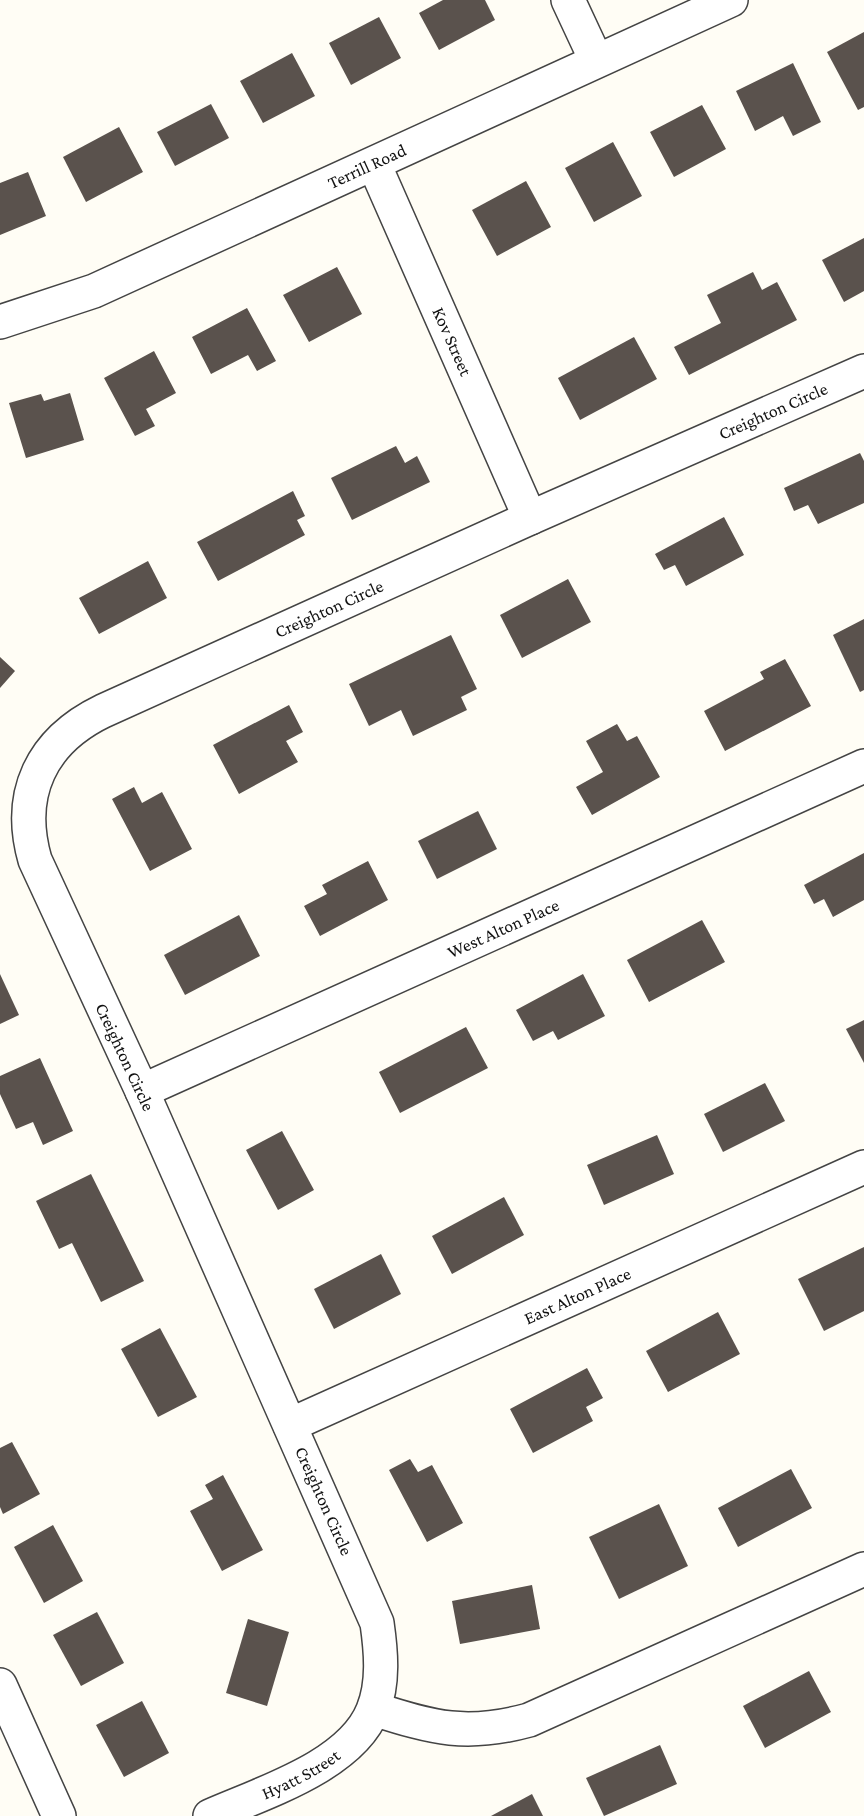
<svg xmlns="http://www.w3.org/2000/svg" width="864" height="1816" viewBox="0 0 864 1816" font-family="'Crimson Pro',serif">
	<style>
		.building { fill: #5a524d }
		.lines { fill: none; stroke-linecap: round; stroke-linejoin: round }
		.minor-casing { stroke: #444; stroke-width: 36 }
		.minor { stroke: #fff; stroke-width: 33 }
		.labels { text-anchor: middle; stroke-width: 6; stroke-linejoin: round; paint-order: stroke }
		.street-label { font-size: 18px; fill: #111; stroke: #fff }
	</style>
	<rect width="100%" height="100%" fill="#fffdf5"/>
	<g class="building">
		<polygon points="443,0 485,0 495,20 439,50 419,13"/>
		<polygon points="379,17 401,58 351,85 329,43"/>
		<polygon points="864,32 864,107 858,110 827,52"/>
		<polygon points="292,53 315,96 263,123 240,81"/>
		<polygon points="793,63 821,122 793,136 783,116 755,131 736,91"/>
		<polygon points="211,104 229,138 175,166 157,132"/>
		<polygon points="702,105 726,149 674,177 650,132"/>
		<polygon points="119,127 143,172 86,202 63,157"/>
		<polygon points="613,142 642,196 594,222 565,168"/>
		<polygon points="28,172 46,216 0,235 0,183"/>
		<polygon points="526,181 551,227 497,256 472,210"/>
		<polygon points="864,238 864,291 844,302 822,260"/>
		<polygon points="337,267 362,314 309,342 283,295"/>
		<polygon points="753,272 762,290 777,282 797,320 689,375 674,347 721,323 707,295"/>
		<polygon points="247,308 276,361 257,371 248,355 211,374 192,337"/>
		<polygon points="634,337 657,379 580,420 558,378"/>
		<polygon points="154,351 176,393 146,409 155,426 135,436 104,378"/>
		<polygon points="70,393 84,440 26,458 9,403 41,394 44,401"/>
		<polygon points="396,446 405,463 417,456 430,482 352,520 331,478"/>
		<polygon points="860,453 864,461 864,503 818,524 808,505 794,511 784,488"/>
		<polygon points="293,491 305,516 297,520 305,535 218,581 197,542"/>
		<polygon points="724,517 744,555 686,586 675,565 664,570 655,554"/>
		<polygon points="148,561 167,598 99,634 79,598"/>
		<polygon points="568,579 591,622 522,658 500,615"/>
		<polygon points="864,619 864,690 860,692 833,635"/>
		<polygon points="451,635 477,689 461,697 467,710 413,736 401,710 369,726 349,684"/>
		<polygon points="0,657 15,671 0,688"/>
		<polygon points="785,659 811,706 725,751 704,711 764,679 760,672"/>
		<polygon points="289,705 303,732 286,741 298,762 239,794 213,745"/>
		<polygon points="617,724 627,741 637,736 660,777 592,815 576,787 603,772 586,741"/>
		<polygon points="134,787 142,803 162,792 192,849 150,871 112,799"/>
		<polygon points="478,811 497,849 437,879 418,841"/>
		<polygon points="864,853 864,900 833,917 824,899 814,904 804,885"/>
		<polygon points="368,861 388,900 320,936 304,906 327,894 322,885"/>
		<polygon points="239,915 260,956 185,995 164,955"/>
		<polygon points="702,920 725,962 649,1002 627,960"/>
		<polygon points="0,974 19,1015 0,1024"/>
		<polygon points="583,974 605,1016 558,1040 553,1031 533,1041 516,1010"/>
		<polygon points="864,1020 864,1063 846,1029"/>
		<polygon points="466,1027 488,1068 400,1113 379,1072"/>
		<polygon points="40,1058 73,1131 43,1145 33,1122 16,1129 0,1094 0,1076"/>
		<polygon points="765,1083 785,1121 723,1152 704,1114"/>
		<polygon points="282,1131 314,1190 278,1210 246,1150"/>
		<polygon points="657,1135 674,1174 604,1205 587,1165"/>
		<polygon points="91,1174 144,1281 101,1302 72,1243 59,1249 36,1201"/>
		<polygon points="504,1197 524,1235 452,1274 432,1236"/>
		<polygon points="864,1247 864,1311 824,1331 798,1279"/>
		<polygon points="381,1254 401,1294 334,1329 314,1289"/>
		<polygon points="718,1312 740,1354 668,1392 646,1351"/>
		<polygon points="160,1328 197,1397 158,1417 121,1349"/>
		<polygon points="587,1368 603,1398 586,1407 593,1421 533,1453 510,1409"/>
		<polygon points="12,1442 40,1494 3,1514 0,1507 0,1448"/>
		<polygon points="410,1459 418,1472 432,1465 463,1523 427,1542 389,1470"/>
		<polygon points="791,1469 812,1508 738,1547 718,1508"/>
		<polygon points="223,1475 263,1550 222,1571 190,1511 213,1499 205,1485"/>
		<polygon points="659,1504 688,1566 619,1599 589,1537"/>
		<polygon points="53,1525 83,1581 44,1603 14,1547"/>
		<polygon points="532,1585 540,1629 460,1644 452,1601"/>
		<polygon points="97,1612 124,1663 81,1686 53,1635"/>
		<polygon points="248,1619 289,1632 267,1706 226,1693"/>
		<polygon points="809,1671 831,1712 765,1748 743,1706"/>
		<polygon points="142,1701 169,1753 124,1777 96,1725"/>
		<polygon points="660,1745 677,1784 604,1816 586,1778"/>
		<polygon points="532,1794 543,1816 491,1816"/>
	</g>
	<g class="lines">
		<defs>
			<g id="minor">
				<polyline points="568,0 596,60"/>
				<path id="s1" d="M 374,164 L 530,518"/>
				<path id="s2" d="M 0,322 L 94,291 L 731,0"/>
				<path id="s3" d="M 142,1091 L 864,766"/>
				<path id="s4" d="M 290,1425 L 864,1167"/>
				<polyline points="0,1685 59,1816"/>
				<path d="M 374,1709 C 433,1728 467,1737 529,1720 L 864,1569"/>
				<path id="s5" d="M 210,1816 C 262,1793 351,1766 373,1710 C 384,1683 381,1651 377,1623 L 142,1091 L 35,860 C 16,794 41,741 103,711 L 530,518 L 864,371"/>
			</g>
		</defs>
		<use href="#minor" class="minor-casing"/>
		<use href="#minor" class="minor"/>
	</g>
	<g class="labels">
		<g class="street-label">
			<text dy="6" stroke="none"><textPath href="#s2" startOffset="399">Terrill Road</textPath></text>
			<text dy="6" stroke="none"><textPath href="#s1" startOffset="194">Kov Street</textPath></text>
			<text dy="6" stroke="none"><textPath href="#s5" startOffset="2038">Creighton Circle</textPath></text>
			<text dy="6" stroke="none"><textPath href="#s5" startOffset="1552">Creighton Circle</textPath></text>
			<text dy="6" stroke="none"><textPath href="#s3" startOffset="396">West Alton Place</textPath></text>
			<text transform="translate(125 1057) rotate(65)" y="6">Creighton Circle</text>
			<text dy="6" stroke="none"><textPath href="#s4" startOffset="315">East Alton Place</textPath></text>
			<text transform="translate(324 1501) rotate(66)" y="6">Creighton Circle</text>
			<text dy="6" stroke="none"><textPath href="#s5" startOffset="100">Hyatt Street</textPath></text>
		</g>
	</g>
</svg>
